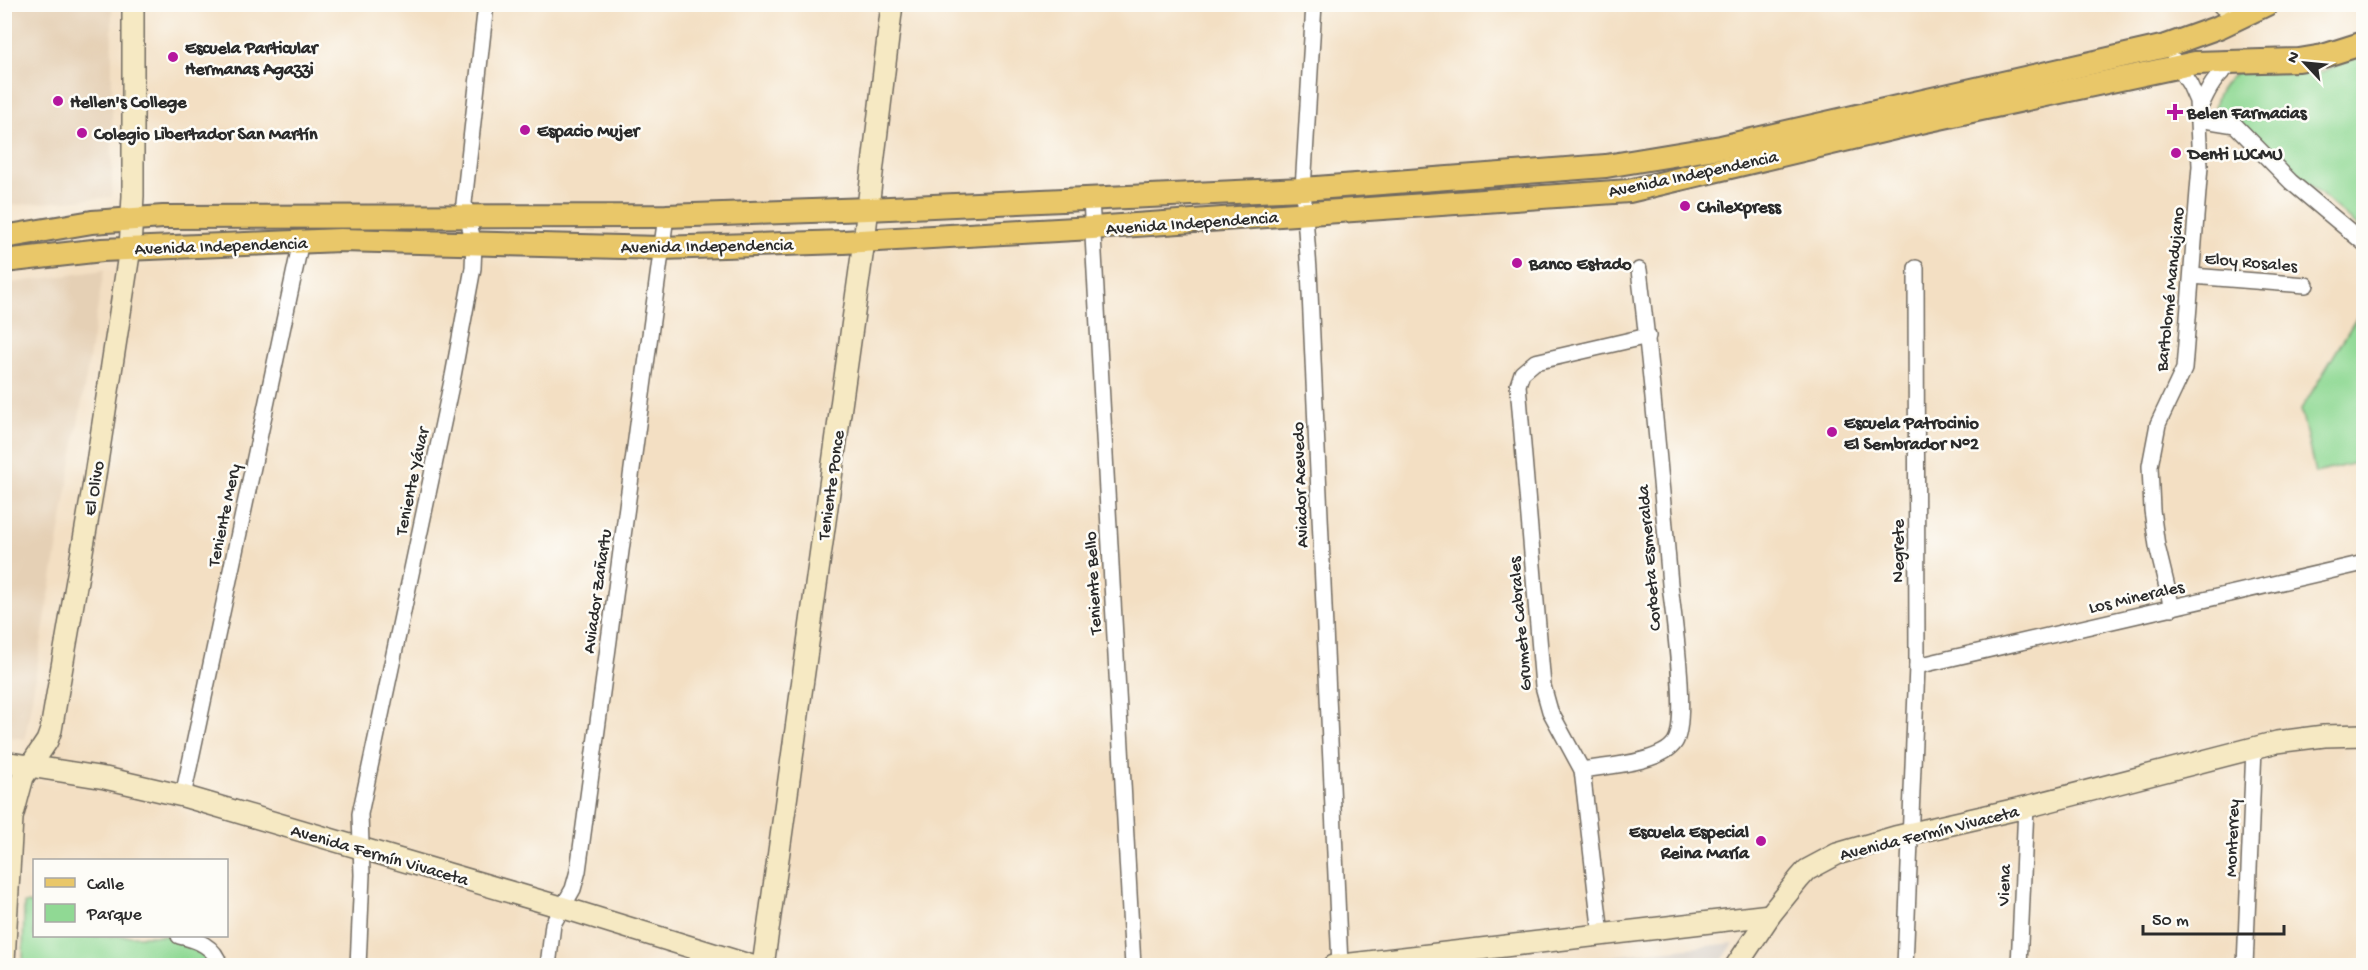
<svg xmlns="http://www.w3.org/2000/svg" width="2368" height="970" viewBox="0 0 2368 970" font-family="'Gochi Hand',sans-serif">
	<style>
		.built { fill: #e5d0b5 }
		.industrial { fill: #ccc2b9 }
		.green { fill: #90d994; stroke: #5e8260; stroke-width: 1.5 }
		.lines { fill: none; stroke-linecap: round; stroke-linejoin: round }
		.street-casing { stroke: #716a60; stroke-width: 18 }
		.secondary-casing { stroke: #716a60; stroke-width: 24 }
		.primary-casing { stroke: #716a60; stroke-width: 26 }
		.street { stroke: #fff; stroke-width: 15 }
		.secondary { stroke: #f6e9c3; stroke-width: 21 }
		.primary { stroke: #e9c769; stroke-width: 22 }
		.poi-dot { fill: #b5179e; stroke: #fdfcf7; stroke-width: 2 }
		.labels { text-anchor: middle; stroke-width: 5; stroke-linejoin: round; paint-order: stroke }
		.poi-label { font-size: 18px; font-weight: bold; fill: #2b2b2b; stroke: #fdfcf7; text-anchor: start }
		.street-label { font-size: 18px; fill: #2b2b2b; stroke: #fdfcf7 }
	</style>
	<rect width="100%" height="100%" fill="#fdfcf7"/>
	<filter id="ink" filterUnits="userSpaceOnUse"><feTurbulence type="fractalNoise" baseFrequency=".0167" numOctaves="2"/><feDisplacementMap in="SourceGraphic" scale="12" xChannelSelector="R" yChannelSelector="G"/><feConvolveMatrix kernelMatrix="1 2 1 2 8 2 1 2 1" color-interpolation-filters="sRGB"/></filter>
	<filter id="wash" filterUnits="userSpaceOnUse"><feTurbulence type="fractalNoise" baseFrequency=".008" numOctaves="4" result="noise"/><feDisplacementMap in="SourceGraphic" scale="24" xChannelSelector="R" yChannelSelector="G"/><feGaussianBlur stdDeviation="1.35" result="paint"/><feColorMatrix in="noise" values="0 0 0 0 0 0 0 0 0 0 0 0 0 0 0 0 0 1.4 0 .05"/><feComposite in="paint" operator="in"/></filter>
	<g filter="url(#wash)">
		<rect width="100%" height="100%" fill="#f3dfc3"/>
		<g class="built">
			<polygon points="5,4 112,5 112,197 5,206"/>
			<polygon points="104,270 25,739 5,736 5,284"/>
		</g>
		<polygon class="industrial" points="1734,943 1719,965 1529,965"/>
		<g class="green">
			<path d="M 2363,55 L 2363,231 L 2237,121 L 2214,111 C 2214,96 2225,81 2237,72 L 2321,72 Z"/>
			<polygon points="2363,307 2363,461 2315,473 2301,410"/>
			<polygon points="24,903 34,904 34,936 177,936 210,958 209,966 23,966"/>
		</g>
	</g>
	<g filter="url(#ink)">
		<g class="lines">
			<defs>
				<g id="street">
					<polyline points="1314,4 1303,189 1309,270 1340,965"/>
					<path d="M 2199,110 C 2208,89 2216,74 2235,62"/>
					<polyline points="2198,119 2235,125 2291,182 2364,243"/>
					<polyline points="1091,199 1133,966"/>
					<polyline points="2192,276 2306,285"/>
					<polyline points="2172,608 2157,546 2152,510 2150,466 2158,424 2184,369 2200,166 2197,101 2190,85 2174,60"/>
					<polyline points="1917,666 2364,563"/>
					<path d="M 1582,770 C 1605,766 1662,763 1675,742 C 1689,720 1673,614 1670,584 C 1661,479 1652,375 1639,270"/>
					<polyline points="183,796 301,241"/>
					<polyline points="1601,935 1582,770 1550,711 1543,686 1518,385 1522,373 1535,362 1648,336"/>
					<path d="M 179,936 C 197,940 215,946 220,966"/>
					<polyline points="358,966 362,875 360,814 453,376 473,268 474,244 464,203 486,4"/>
					<polyline points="548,966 553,924 573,889 578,871 666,216"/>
					<polyline points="1905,966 1917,666 1916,268"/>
					<polyline points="2019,966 2026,807"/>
					<polyline points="2245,966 2254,748"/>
				</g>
				<g id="secondary">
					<polyline points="2223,4 2254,10"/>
					<polyline points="4,762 105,778 183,796 561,907 752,966"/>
					<polyline points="4,961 12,818 23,777 47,741 51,730 94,482 130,248 133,196 133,4"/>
					<polyline points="763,966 864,241 892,4"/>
					<polyline points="1334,966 1770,915"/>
					<polyline points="1736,966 1770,915 1799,879 1807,870 1837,854 1895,837 2026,807 2277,742 2324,736 2364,735"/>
				</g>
				<g id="primary">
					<polyline points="4,237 92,222 163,217 666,216 868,209 1303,189 1606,166 1721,147 2166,46 2219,27 2267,4"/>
					<polyline points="4,261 102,250 340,240 661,248 843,242 1092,228 1629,191 1916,123 2195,63 2299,60 2323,56 2364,43"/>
				</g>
			</defs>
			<use href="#street" class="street-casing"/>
			<use href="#secondary" class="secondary-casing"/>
			<use href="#primary" class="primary-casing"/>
			<use href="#street" class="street"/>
			<use href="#secondary" class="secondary"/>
			<use href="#primary" class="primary"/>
		</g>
	</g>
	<g class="poi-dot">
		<circle cx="173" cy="57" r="6"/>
		<circle cx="58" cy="101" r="6"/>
		<path d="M2172 103h6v6h6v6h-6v6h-6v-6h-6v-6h6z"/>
		<circle cx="525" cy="130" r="6"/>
		<circle cx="82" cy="133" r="6"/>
		<circle cx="2176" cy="153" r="6"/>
		<circle cx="1685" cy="206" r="6"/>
		<circle cx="1517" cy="263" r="6"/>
		<circle cx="1832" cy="432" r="6"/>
		<circle cx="1761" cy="841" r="6"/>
	</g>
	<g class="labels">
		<g class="poi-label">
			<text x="185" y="53">Escuela Particular<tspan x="185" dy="21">Hermanas Agazzi</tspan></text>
			<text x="70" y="107">Hellen's College</text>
			<text x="2187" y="118">Belen Farmacias</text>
			<text x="537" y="136">Espacio Mujer</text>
			<text x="94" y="139">Colegio Libertador San Martín</text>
			<text x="2188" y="159">Denti LUCMU</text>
			<text x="1697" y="212">Chilexpress</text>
			<text x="1529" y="269">Banco Estado</text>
			<text x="1844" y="428">Escuela Patrocinio<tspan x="1844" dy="21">El Sembrador N°2</tspan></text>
			<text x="1749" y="837" text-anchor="end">Escuela Especial<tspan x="1749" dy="21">Reina María</tspan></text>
		</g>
		<g class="street-label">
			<text transform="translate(1693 173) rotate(-12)" y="6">Avenida Independencia</text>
			<text transform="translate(1192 222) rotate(-4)" y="6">Avenida Independencia</text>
			<text transform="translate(221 245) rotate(-2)" y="6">Avenida Independencia</text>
			<text transform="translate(707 245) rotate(-1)" y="6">Avenida Independencia</text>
			<text transform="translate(2251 261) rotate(5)" y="6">Eloy Rosales</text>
			<text transform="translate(2169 289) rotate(-84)" y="6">Bartolomé Mandujano</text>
			<text transform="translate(411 481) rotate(-78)" y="6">Teniente Yávar</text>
			<text transform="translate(830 485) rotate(-82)" y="6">Teniente Ponce</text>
			<text transform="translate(1299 485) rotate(-92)" y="6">Aviador Acevedo</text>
			<text transform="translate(93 488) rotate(-80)" y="6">El Olivo</text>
			<text transform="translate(223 515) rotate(-78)" y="6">Teniente Mery</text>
			<text transform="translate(1897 551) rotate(-90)" y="6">Negrete</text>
			<text transform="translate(1648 558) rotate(-95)" y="6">Corbeta Esmeralda</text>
			<text transform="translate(1092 583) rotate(-93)" y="6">Teniente Bello</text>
			<text transform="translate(596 591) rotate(-82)" y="6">Aviador Zañartu</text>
			<text transform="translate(2136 596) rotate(-13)" y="6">Los Minerales</text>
			<text transform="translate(1519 624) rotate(-95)" y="6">Grumete Cabrales</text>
			<text transform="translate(1929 832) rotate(-14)" y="6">Avenida Fermín Vivaceta</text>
			<text transform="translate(2231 838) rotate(-88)" y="6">Monterrey</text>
			<text transform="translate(380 854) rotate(16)" y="6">Avenida Fermín Vivaceta</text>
			<text transform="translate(2003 885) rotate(-87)" y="6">Viena</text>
		</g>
	</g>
	<rect width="2368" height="970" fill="none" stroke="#fdfcf7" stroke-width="24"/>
	<rect x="33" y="859" width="195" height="78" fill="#fdfcf7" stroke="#a9a8a5" stroke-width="1.5"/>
	<rect x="45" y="878" width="30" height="9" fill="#e9c769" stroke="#a9a8a5" stroke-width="1.5"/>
	<text x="87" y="889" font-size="18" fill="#2b2b2b">Calle</text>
	<rect x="45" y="904" width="30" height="18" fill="#90d994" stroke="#a9a8a5" stroke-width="1.5"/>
	<text x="87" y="919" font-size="18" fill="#2b2b2b">Parque</text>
	<g transform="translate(2305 63) rotate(296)" stroke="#fdfcf7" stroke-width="4.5" paint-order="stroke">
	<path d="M0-4.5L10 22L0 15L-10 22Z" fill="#2b2b2b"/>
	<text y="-9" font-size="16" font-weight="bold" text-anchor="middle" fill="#2b2b2b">N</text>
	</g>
	<path d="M2143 925v9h141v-9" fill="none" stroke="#2b2b2b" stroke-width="3"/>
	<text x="2152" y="925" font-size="18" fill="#2b2b2b" stroke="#fdfcf7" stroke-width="4.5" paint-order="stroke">50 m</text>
</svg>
